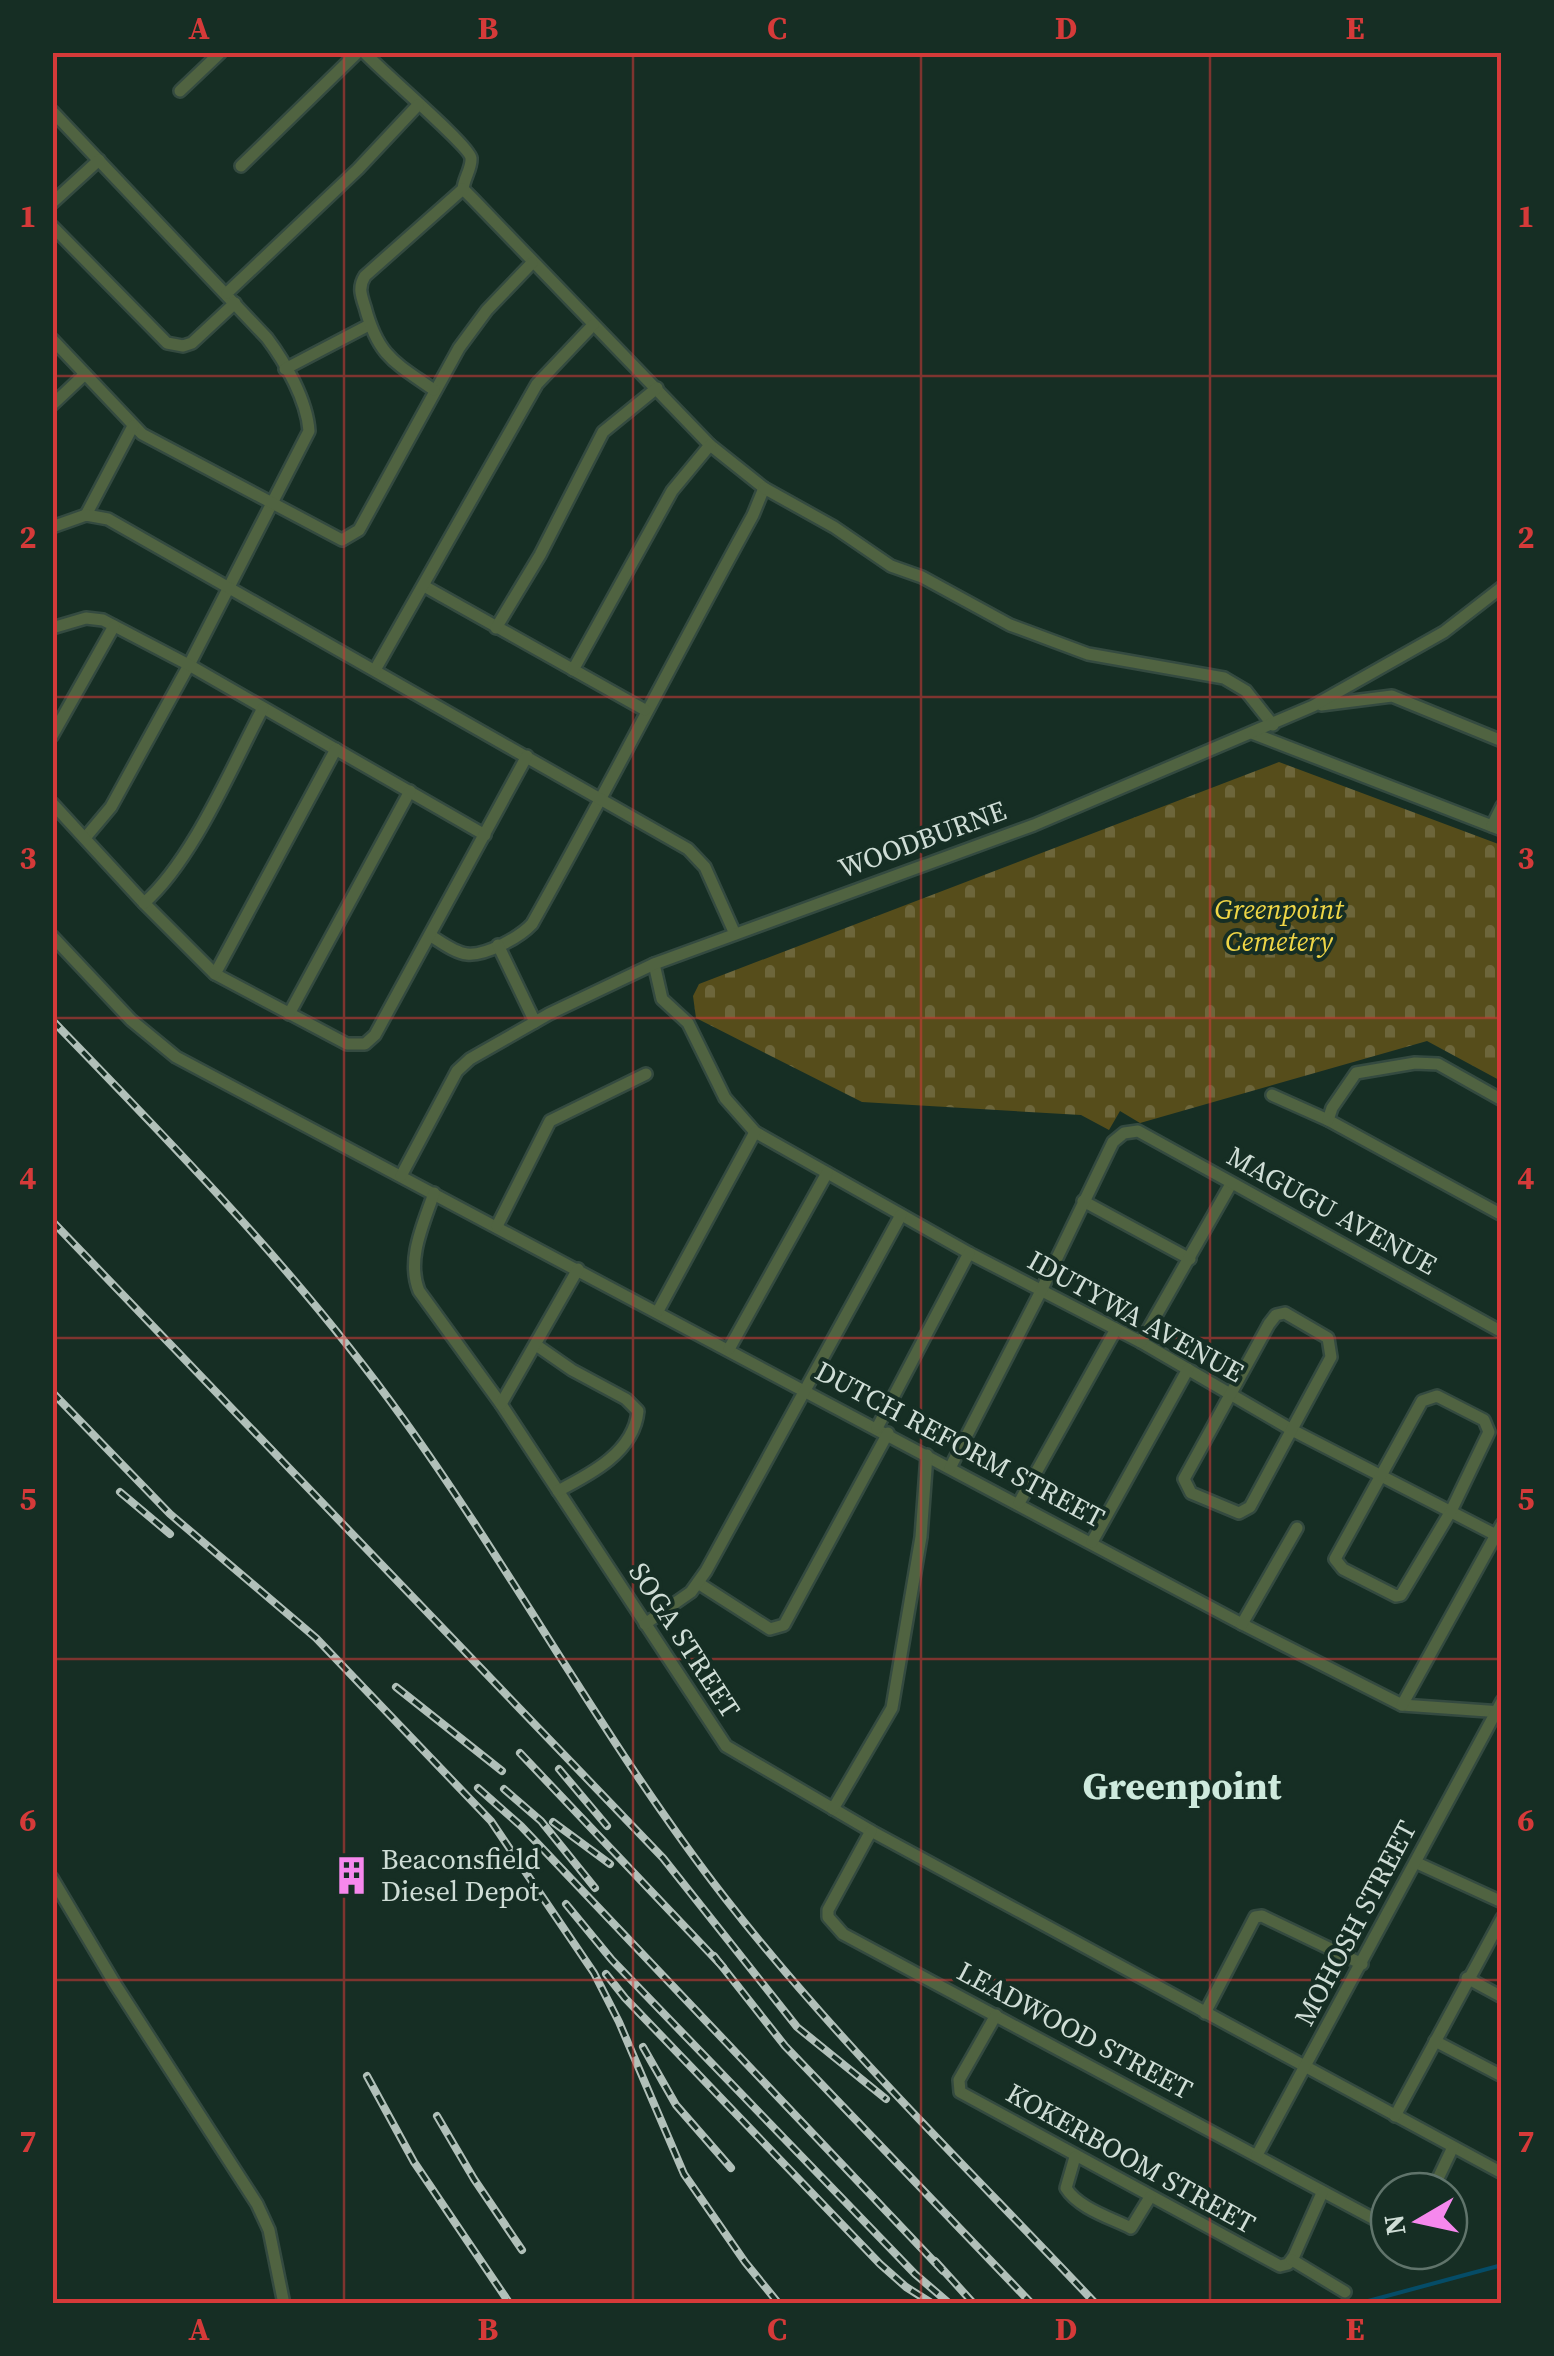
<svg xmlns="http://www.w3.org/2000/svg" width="1554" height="2356" viewBox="0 0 1554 2356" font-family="'Source Serif 4',serif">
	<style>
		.cemetery { fill: url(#cemetery-stones) }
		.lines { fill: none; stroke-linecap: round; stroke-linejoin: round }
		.stream { stroke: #054c67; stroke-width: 4 }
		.minor-casing { stroke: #344a40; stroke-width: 16 }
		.minor { stroke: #506341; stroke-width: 11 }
		.rail-casing { stroke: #b1c0b9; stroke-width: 8 }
		.rail { stroke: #162e24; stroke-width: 4; stroke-dasharray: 11; stroke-linecap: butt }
		.grid { fill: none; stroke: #d53a39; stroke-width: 2.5; stroke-opacity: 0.55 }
		.labels { text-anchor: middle; stroke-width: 8; stroke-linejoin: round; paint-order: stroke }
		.street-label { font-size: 28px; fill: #cfddd6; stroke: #162e24 }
		.park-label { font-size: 28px; font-style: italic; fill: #efd647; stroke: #162e24 }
		.poi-label { font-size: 28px; fill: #cfddd6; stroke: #162e24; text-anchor: start }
		.district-label { font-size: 38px; font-weight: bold; fill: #ceeadd; stroke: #162e24 }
		.neatline { fill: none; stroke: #d53a39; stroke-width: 4 }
		.grid-label { font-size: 32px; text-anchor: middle; font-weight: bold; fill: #d53a39 }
	</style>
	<defs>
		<pattern id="cemetery-stones" width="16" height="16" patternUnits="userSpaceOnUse" patternTransform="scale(2.5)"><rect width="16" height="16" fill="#564d1b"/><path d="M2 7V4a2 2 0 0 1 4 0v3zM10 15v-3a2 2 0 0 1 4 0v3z" fill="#6d663b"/></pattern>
	</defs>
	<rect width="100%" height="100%" fill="#162e24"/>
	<polygon class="cemetery" points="1279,762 1501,845 1501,1081 1427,1041 1140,1123 1120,1111 1109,1130 1081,1115 862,1102 696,1018 693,996 699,984"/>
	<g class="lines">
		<polyline class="stream" points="1357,2304 1502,2265"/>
		<defs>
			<g id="minor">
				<path d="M 364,52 C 380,70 469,145 471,158 C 472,168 464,178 463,189 L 473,199 L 710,445 L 764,488 L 753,515 C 678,651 608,789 532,924 C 520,937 486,956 467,954 C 455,953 441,942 431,936"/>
				<polyline points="180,91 221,52"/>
				<path d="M 52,111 L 267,338 C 285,362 307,400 309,431 L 189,665 L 111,807 L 85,838"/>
				<polyline points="241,166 358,52"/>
				<polyline points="52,203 99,160"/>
				<polyline points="52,226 167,343 183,346 192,343 235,303"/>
				<polyline points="227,293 358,169 418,105"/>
				<polyline points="52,339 142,434 342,540 359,530 459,348 487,310 532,263"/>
				<polyline points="285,369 369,325"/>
				<path d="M 434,390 C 394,362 378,356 365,307 C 361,295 358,287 365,276 L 463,189"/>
				<polyline points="52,405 85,374"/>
				<polyline points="764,488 834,527 891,566 922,577 1010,625 1088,654 1224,678 1246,691 1273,725"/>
				<polyline points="86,515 133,426"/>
				<polyline points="52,527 86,515 108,519 688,849 705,867 735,934"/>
				<polyline points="424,586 645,710"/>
				<polyline points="52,628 86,618 103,620 189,665 485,835"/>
				<polyline points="496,628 540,555 603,432 657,388"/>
				<polyline points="375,670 537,384 593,325"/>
				<polyline points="573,670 672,491 710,445"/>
				<polyline points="1321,705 1392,696 1502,741"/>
				<polyline points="1252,733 1502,830"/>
				<polyline points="52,736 114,626"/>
				<polyline points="52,803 144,903 215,974 347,1044 365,1044 375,1035 527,756"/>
				<polyline points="1492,826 1502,806"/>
				<path d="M 144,903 C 193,860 232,766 263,708"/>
				<polyline points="52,936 131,1020 176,1057 1242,1624 1402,1705 1502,1712"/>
				<polyline points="498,945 535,1022"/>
				<polyline points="654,964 662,999 688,1023 725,1098 755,1132 969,1253 1141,1342 1292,1430 1496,1535"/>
				<polyline points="215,974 336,749"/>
				<polyline points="289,1014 410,791"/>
				<polyline points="1272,1095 1328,1120 1502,1215"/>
				<polyline points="1328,1120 1332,1108 1356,1073 1415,1063 1438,1064 1502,1100"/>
				<polyline points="401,1176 457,1071 470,1059 549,1014 654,964 1034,825 1313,706 1444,632 1502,587"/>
				<path d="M 434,1193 C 424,1223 406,1259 419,1291 L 501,1404 L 726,1746 L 871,1831 L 1502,2173"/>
				<polyline points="1083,1201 1190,1259"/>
				<polyline points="497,1226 550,1121 646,1074"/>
				<polyline points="658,1311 755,1132"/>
				<polygon points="1285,1313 1328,1338 1331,1357 1250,1507 1239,1513 1191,1493 1184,1479 1269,1324 1276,1315"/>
				<polyline points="1141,1342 1231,1184"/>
				<path d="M 536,1345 L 572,1370 L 626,1399 L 638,1411 C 634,1452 591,1474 558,1491"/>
				<polyline points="729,1349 827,1173"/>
				<polygon points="1437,1396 1484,1420 1489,1432 1451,1511 1401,1595 1396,1596 1343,1569 1335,1559 1422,1401"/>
				<polyline points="501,1404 578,1269"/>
				<polyline points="877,1428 969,1253"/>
				<polyline points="950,1468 1041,1291 1113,1142 1124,1133 1138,1131 1502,1332"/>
				<polyline points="1019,1503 1116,1329"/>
				<polyline points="1092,1542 1188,1369"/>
				<polyline points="698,1583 770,1629 784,1625 888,1433"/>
				<polyline points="645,1624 691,1592 706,1571 901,1215"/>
				<polyline points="1242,1624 1297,1528"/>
				<polyline points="1402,1705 1502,1524"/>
				<polyline points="833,1809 892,1708 921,1537 927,1455"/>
				<polyline points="871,1831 828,1910 828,1917 843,1934 1389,2227"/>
				<polyline points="1417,1863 1502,1902"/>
				<polyline points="52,1878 115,1984 257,2204 269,2230 284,2304"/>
				<polyline points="1467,1978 1502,1997"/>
				<polyline points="1205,2013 1255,1917 1262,1916 1362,1964"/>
				<polyline points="996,2015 959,2080 960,2092 1280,2266 1288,2264 1294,2256 1322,2193"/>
				<polyline points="1435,2041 1502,2076"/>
				<polyline points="1395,2116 1502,1918"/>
				<polyline points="1257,2155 1502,1701"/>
				<path d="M 1075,2157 L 1066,2188 C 1078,2208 1111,2218 1131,2228 L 1150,2197"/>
				<polyline points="1432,2191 1453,2147"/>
				<polyline points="1292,2260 1345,2292"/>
			</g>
		</defs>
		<use href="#minor" class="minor-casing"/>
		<use href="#minor" class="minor"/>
		<defs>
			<g id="rail">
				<path d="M 52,1020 C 176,1148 300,1275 404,1420 C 516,1576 607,1746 725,1898 C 838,2043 970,2170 1096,2304"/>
				<polyline points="52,1221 663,1858 797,2027 886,2099"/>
				<polyline points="52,1392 170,1514 316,1638 491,1821 594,1973 619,2022 684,2174 745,2262 779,2304"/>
				<polyline points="120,1492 170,1534"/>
				<polyline points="396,1687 502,1771"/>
				<polyline points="520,1753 723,1967"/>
				<polyline points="559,1769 607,1826"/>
				<polyline points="478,1788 521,1826 943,2271"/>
				<polyline points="504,1789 541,1821 595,1888"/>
				<polyline points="553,1822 610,1864"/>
				<polyline points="566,1904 612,1960 915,2274 950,2304"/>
				<polyline points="714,1956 785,2046 1032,2304"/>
				<polyline points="606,1974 625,1998 880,2264 906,2287 933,2304"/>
				<polyline points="643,2047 676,2105 731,2168"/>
				<polyline points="367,2076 414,2162 510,2304"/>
				<polyline points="437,2116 474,2179 522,2250"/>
				<polyline points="935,2261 974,2304"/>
			</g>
		</defs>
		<use href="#rail" class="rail-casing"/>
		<use href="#rail" class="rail"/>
	</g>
	<path class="grid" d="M 344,52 L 344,2304M 633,52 L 633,2304M 921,52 L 921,2304M 1210,52 L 1210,2304M 52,376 L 1502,376M 52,697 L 1502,697M 52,1018 L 1502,1018M 52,1338 L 1502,1338M 52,1659 L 1502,1659M 52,1980 L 1502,1980"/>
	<defs>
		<symbol id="building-bare" viewBox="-9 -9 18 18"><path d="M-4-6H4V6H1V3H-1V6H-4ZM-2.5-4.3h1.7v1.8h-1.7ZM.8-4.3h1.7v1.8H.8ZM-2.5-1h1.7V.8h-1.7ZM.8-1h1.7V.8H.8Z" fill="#f688ed" stroke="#162e24" stroke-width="2.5" paint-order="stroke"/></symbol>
	</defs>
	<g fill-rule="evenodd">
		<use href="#building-bare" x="324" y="1848" width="55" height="55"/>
	</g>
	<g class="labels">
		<g class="street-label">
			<text transform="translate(922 839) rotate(-20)" y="10">WOODBURNE</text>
			<text transform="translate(1332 1210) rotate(29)" y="10">MAGUGU AVENUE</text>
			<text transform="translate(1136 1316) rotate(29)" y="10">IDUTYWA AVENUE</text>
			<text transform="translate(960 1444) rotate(28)" y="10">DUTCH REFORM STREET</text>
			<text transform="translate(685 1640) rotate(57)" y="10">SOGA STREET</text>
			<text transform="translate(1355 1923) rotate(-62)" y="10">MOHOSH STREET</text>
			<text transform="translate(1075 2030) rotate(28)" y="10">LEADWOOD STREET</text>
			<text transform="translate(1131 2158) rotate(29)" y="10">KOKERBOOM STREET</text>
		</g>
		<g class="park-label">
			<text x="1279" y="919">Greenpoint<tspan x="1279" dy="32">Cemetery</tspan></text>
		</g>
		<g class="poi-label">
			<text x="381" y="1869">Beaconsfield<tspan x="381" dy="32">Diesel Depot</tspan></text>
		</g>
		<g class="district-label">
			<text x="1182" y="1799">Greenpoint</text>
		</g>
	</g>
	<rect width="1554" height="2356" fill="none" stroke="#162e24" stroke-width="110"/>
	<g transform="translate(1419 2221) rotate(261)"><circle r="48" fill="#162e24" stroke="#60746b" stroke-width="2.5"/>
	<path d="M0-8L18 38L0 25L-18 38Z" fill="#f688ed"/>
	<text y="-15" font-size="28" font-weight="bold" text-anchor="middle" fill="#cfddd6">N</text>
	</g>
	<rect x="55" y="55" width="1444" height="2246" class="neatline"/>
	<g class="grid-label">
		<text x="199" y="39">A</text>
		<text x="488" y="39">B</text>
		<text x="777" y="39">C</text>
		<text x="1066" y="39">D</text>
		<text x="1355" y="39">E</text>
		<text x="28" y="227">1</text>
		<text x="1526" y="227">1</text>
		<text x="28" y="548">2</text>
		<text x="1526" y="548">2</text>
		<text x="28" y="869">3</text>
		<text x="1526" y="869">3</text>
		<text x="28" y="1189">4</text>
		<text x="1526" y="1189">4</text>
		<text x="28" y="1510">5</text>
		<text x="1526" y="1510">5</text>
		<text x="28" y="1831">6</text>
		<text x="1526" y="1831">6</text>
		<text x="28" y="2152">7</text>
		<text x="1526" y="2152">7</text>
		<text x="199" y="2340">A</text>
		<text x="488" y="2340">B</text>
		<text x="777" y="2340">C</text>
		<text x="1066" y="2340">D</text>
		<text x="1355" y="2340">E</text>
	</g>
</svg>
